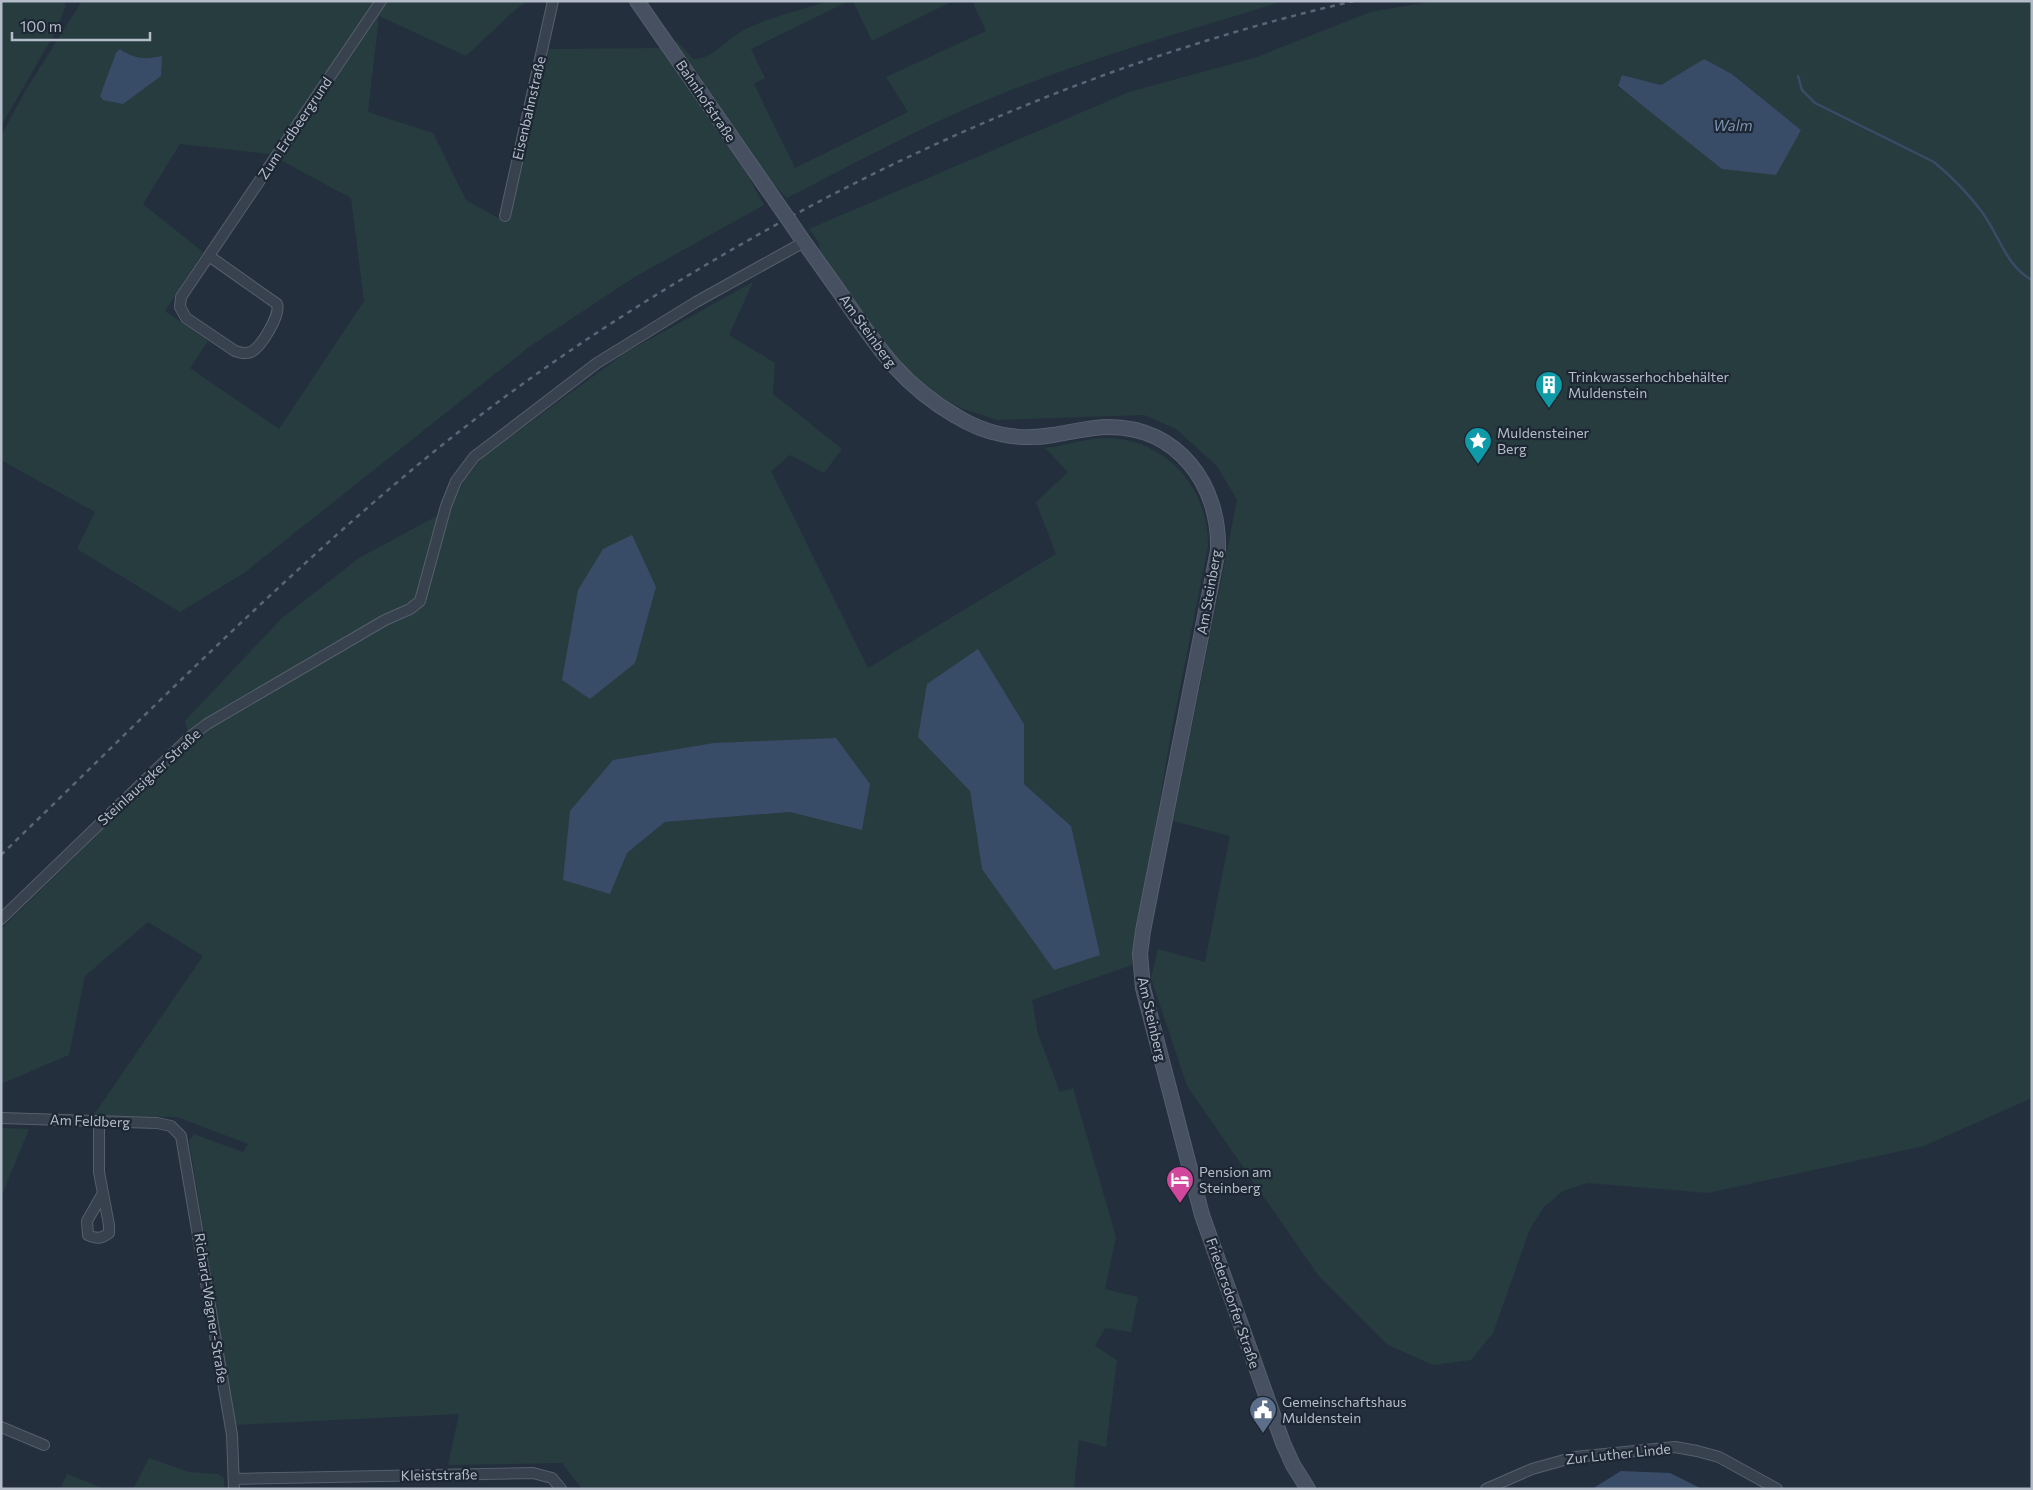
<svg xmlns="http://www.w3.org/2000/svg" width="2033" height="1490" viewBox="0 0 2033 1490" font-family="Commissioner,sans-serif">
	<style>
		.green { fill: #263c3f; fill-rule: evenodd }
		.water { fill: #394c67 }
		.lines { fill: none; stroke-linecap: round; stroke-linejoin: round }
		.stream { stroke: #394c67; stroke-width: 2.5 }
		.street-casing { stroke: #565f6c; stroke-width: 12 }
		.secondary-casing { stroke: #565f6c; stroke-width: 16 }
		.street { stroke: #38414e; stroke-width: 10 }
		.secondary { stroke: #465061; stroke-width: 14 }
		.rail { stroke: #5a6575; stroke-width: 2.5; stroke-dasharray: 5 5; stroke-linecap: butt }
		.secondary-bridge-casing { stroke: #565f6c; stroke-width: 16; stroke-linecap: butt }
		.secondary-bridge { stroke: #465061; stroke-width: 14 }
		.labels { text-anchor: middle; stroke-width: 4.5; stroke-linejoin: round; paint-order: stroke }
		.street-label { font-size: 14px; fill: #b4bcc9; stroke: #1d2633 }
		.poi-label { font-size: 14px; fill: #b4bcc9; stroke: #1d2633; text-anchor: start }
		.water-label { font-size: 15px; font-style: italic; fill: #7c92b1; stroke: #1d2633 }
	</style>
	<rect width="100%" height="100%" fill="#242f3e"/>
	<g class="green">
		<polygon points="1,1 63,1 66,5 57,29 1,126"/>
		<path d="M 82,1 L 528,1 L 516,9 L 466,56 L 379,16 L 368,112 L 433,133 L 466,200 L 507,223 L 549,49 L 660,48 L 748,176 L 764,205 L 633,278 L 529,347 L 244,573 L 180,612 L 77,549 L 95,512 L 1,460 L 1,136 L 24,93 ZM 121,49 L 131,57 L 150,59 L 100,96 ZM 180,144 L 269,154 L 351,198 L 364,301 L 279,429 L 190,368 L 208,341 L 165,311 L 203,252 L 143,204 Z"/>
		<path d="M 823,1 L 849,1 L 751,49 L 765,78 L 754,84 L 795,168 L 908,112 L 886,77 L 986,31 L 972,1 L 1283,1 C 1188,31 1091,57 999,95 C 926,124 857,162 787,198 L 764,175 L 673,43 L 677,41 L 693,59 C 711,60 724,42 739,33 C 765,18 795,12 823,3 Z"/>
		<polygon points="853,1 953,1 872,41"/>
		<path d="M 1435,1 L 2032,1 L 2032,1098 L 1924,1146 L 1708,1193 L 1588,1183 L 1563,1191 L 1544,1207 L 1530,1229 L 1493,1333 L 1471,1360 L 1433,1365 L 1388,1345 L 1318,1275 L 1187,1086 L 1151,978 L 1158,949 L 1205,962 L 1230,836 L 1173,821 L 1237,500 L 1217,466 L 1176,429 L 1144,415 L 997,420 L 961,408 L 923,388 L 903,370 L 820,254 L 819,243 L 809,229 L 1129,92 L 1257,57 L 1370,12 ZM 1704,59 L 1732,74 L 1801,130 L 1657,116 L 1618,87 L 1622,75 L 1661,85 Z"/>
		<path d="M 753,282 L 729,335 L 775,363 L 773,394 L 842,449 L 824,473 L 790,455 L 771,471 L 868,668 L 1056,554 L 1036,502 L 1068,472 L 1045,448 C 1066,446 1088,437 1109,438 C 1168,441 1209,489 1208,546 L 1171,734 L 1132,965 L 1032,1000 L 1038,1034 L 1060,1092 L 1073,1088 L 1116,1237 L 1105,1289 L 1138,1297 L 1131,1332 L 1105,1328 L 1095,1346 L 1117,1360 L 1106,1447 L 1079,1440 L 1074,1489 L 582,1489 L 562,1463 L 448,1465 L 459,1414 L 235,1425 L 189,1141 L 194,1134 L 243,1152 L 248,1144 L 177,1117 L 93,1116 L 203,956 L 148,922 L 85,976 L 69,1055 L 1,1084 L 1,929 L 191,743 L 185,721 L 282,618 L 359,558 L 448,510 L 464,480 L 483,457 L 625,353 ZM 1024,724 L 1024,784 L 1071,826 L 1077,858 L 982,869 L 970,791 ZM 714,743 L 862,829 L 790,812 L 665,822 L 627,853 Z"/>
		<polygon points="1,1128 29,1129 1,1197"/>
		<polygon points="149,1458 189,1472 218,1474 224,1478 224,1489 133,1489"/>
		<polygon points="67,1474 106,1489 60,1489"/>
	</g>
	<g class="water">
		<path d="M 120,49 C 134,59 146,60 162,56 L 161,76 L 123,104 L 103,100 L 100,96 L 116,53 Z"/>
		<polygon points="1704,59 1732,74 1801,130 1776,175 1722,169 1618,86 1622,75 1661,85"/>
		<polygon points="632,535 656,587 635,663 590,699 562,680 578,590 603,549"/>
		<polygon points="978,649 1024,724 1024,784 1071,826 1100,955 1054,970 982,869 970,791 918,737 927,684"/>
		<polygon points="836,738 870,784 862,830 790,812 665,822 627,853 610,894 563,880 570,811 613,760 714,743"/>
		<polygon points="1621,1471 1670,1473 1702,1489 1592,1489"/>
	</g>
	<g class="lines">
		<path class="stream" d="M 1798,76 L 1802,90 L 1815,103 L 1934,162 C 1952,177 1968,193 1982,212 C 1999,235 2006,266 2032,280"/>
		<defs>
			<g id="street">
				<polyline points="505,216 553,1"/>
				<path d="M 209,256 L 277,304 C 281,315 261,347 251,352 C 245,354 241,353 235,351 L 186,318 L 180,307 L 181,297 L 381,1"/>
				<polyline points="1,919 191,736 207,724 385,620 410,609 420,601 446,506 456,481 474,457 597,363 696,302 804,242"/>
				<polyline points="1,1118 157,1123 171,1126 181,1136 232,1435 234,1489"/>
				<path d="M 99,1121 L 99,1172 L 109,1225 L 109,1233 C 101,1239 97,1239 88,1235 L 87,1221 L 103,1193"/>
				<polyline points="1,1427 44,1445"/>
				<polyline points="235,1479 533,1473 552,1478 561,1489"/>
				<polyline points="1486,1489 1532,1469 1575,1457 1675,1447 1697,1451 1719,1457 1777,1489"/>
			</g>
			<g id="secondary">
				<polyline points="637,1 775,200"/>
				<path d="M 795,229 C 812,254 830,278 847,303 C 880,351 904,386 956,416 C 985,434 1019,441 1053,435 C 1072,432 1090,427 1109,427 C 1178,427 1220,485 1218,550 L 1143,931 L 1140,954 L 1143,988 L 1202,1215 L 1283,1443 L 1293,1465 L 1308,1489"/>
			</g>
		</defs>
		<use href="#street" class="street-casing"/>
		<use href="#secondary" class="secondary-casing"/>
		<use href="#street" class="street"/>
		<use href="#secondary" class="secondary"/>
		<path class="rail" d="M 1,855 C 142,719 280,578 431,454 C 516,385 606,324 699,269 C 903,147 1123,54 1354,1"/>
		<defs>
			<polyline id="secondary-bridge" points="775,200 795,229"/>
		</defs>
		<use href="#secondary-bridge" class="secondary-bridge-casing"/>
		<use href="#secondary-bridge" class="secondary-bridge"/>
	</g>
	<defs>
		<symbol id="building-pin" viewBox="-11 -11 22 30"><path d="M0 17L-7.5 6A9.5 9.5 0 1 1 7.5 6Z" fill="#0f9aa8" stroke="#1d2633"/><path d="M-4-6H4V6H1V3H-1V6H-4ZM-2.5-4.3h1.7v1.8h-1.7ZM.8-4.3h1.7v1.8H.8ZM-2.5-1h1.7V.8h-1.7ZM.8-1h1.7V.8H.8Z" fill="#fff"/></symbol>
		<symbol id="sight-pin" viewBox="-11 -11 22 30"><path d="M0 17L-7.5 6A9.5 9.5 0 1 1 7.5 6Z" fill="#0f9aa8" stroke="#1d2633"/><path d="M0-6L1.8-2.2L6-1.7L2.9 1.2L3.7 5.4L0 3.3L-3.7 5.4L-2.9 1.2L-6-1.7L-1.8-2.2Z" fill="#fff"/></symbol>
		<symbol id="hotel-pin" viewBox="-11 -11 22 30"><path d="M0 17L-7.5 6A9.5 9.5 0 1 1 7.5 6Z" fill="#d1479c" stroke="#1d2633"/><path d="M-6-4.5h1.5V1H6V5H4.5V3h-9V5H-6ZM-4 0a1.8 1.8 0 1 1 3.6 0ZM.5 0V-2.5h3Q6-2.5 6 0Z" fill="#fff"/></symbol>
		<symbol id="civic-pin" viewBox="-11 -11 22 30"><path d="M0 17L-7.5 6A9.5 9.5 0 1 1 7.5 6Z" fill="#5c6f8a" stroke="#1d2633"/><path d="M-.6-6.5H3V-4.5H.6V-3L4-1V1h2V6H-6V1h2V-1L-.6-3ZM-1.2 2.5V6h2.4V2.5Z" fill="#fff"/></symbol>
	</defs>
	<g fill-rule="evenodd">
		<use href="#building-pin" x="1533" y="369" width="32" height="43"/>
		<use href="#sight-pin" x="1462" y="425" width="32" height="43"/>
		<use href="#hotel-pin" x="1164" y="1164" width="32" height="43"/>
		<use href="#civic-pin" x="1247" y="1394" width="32" height="43"/>
	</g>
	<g class="labels">
		<g class="street-label">
			<text transform="translate(706 101) rotate(56)" y="5">Bahnhofstraße</text>
			<text transform="translate(529 108) rotate(-77)" y="5">Eisenbahnstraße</text>
			<text transform="translate(295 128) rotate(-56)" y="5">Zum Erdbeergrund</text>
			<text transform="translate(868 331) rotate(54)" y="5">Am Steinberg</text>
			<text transform="translate(1209 592) rotate(-80)" y="5">Am Steinberg</text>
			<text transform="translate(149 777) rotate(-43)" y="5">Steinlausigker Straße</text>
			<text transform="translate(1152 1019) rotate(77)" y="5">Am Steinberg</text>
			<text transform="translate(90 1121) rotate(2)" y="5">Am Feldberg</text>
			<text transform="translate(1233 1303) rotate(71)" y="5">Friedersdorfer Straße</text>
			<text transform="translate(211 1308) rotate(81)" y="5">Richard-Wagner-Straße</text>
			<text transform="translate(1618 1454) rotate(-6)" y="5">Zur Luther Linde</text>
			<text transform="translate(439 1475) rotate(-1)" y="5">Kleiststraße</text>
		</g>
		<g class="poi-label">
			<text x="1568" y="382">Trinkwasserhochbehälter<tspan x="1568" dy="16">Muldenstein</tspan></text>
			<text x="1497" y="438">Muldensteiner<tspan x="1497" dy="16">Berg</tspan></text>
			<text x="1199" y="1177">Pension am<tspan x="1199" dy="16">Steinberg</tspan></text>
			<text x="1282" y="1407">Gemeinschaftshaus<tspan x="1282" dy="16">Muldenstein</tspan></text>
		</g>
		<g class="water-label">
			<text x="1733" y="131">Walm</text>
		</g>
	</g>
	<rect width="2033" height="1490" fill="none" stroke="#b4bcc9" stroke-width="5"/>
	<path d="M12 32v8h138v-8" fill="none" stroke="#b4bcc9" stroke-width="2.5"/>
	<text x="20" y="32" font-size="15" fill="#b4bcc9" stroke="#1d2633" stroke-width="4" paint-order="stroke">100 m</text>
</svg>
